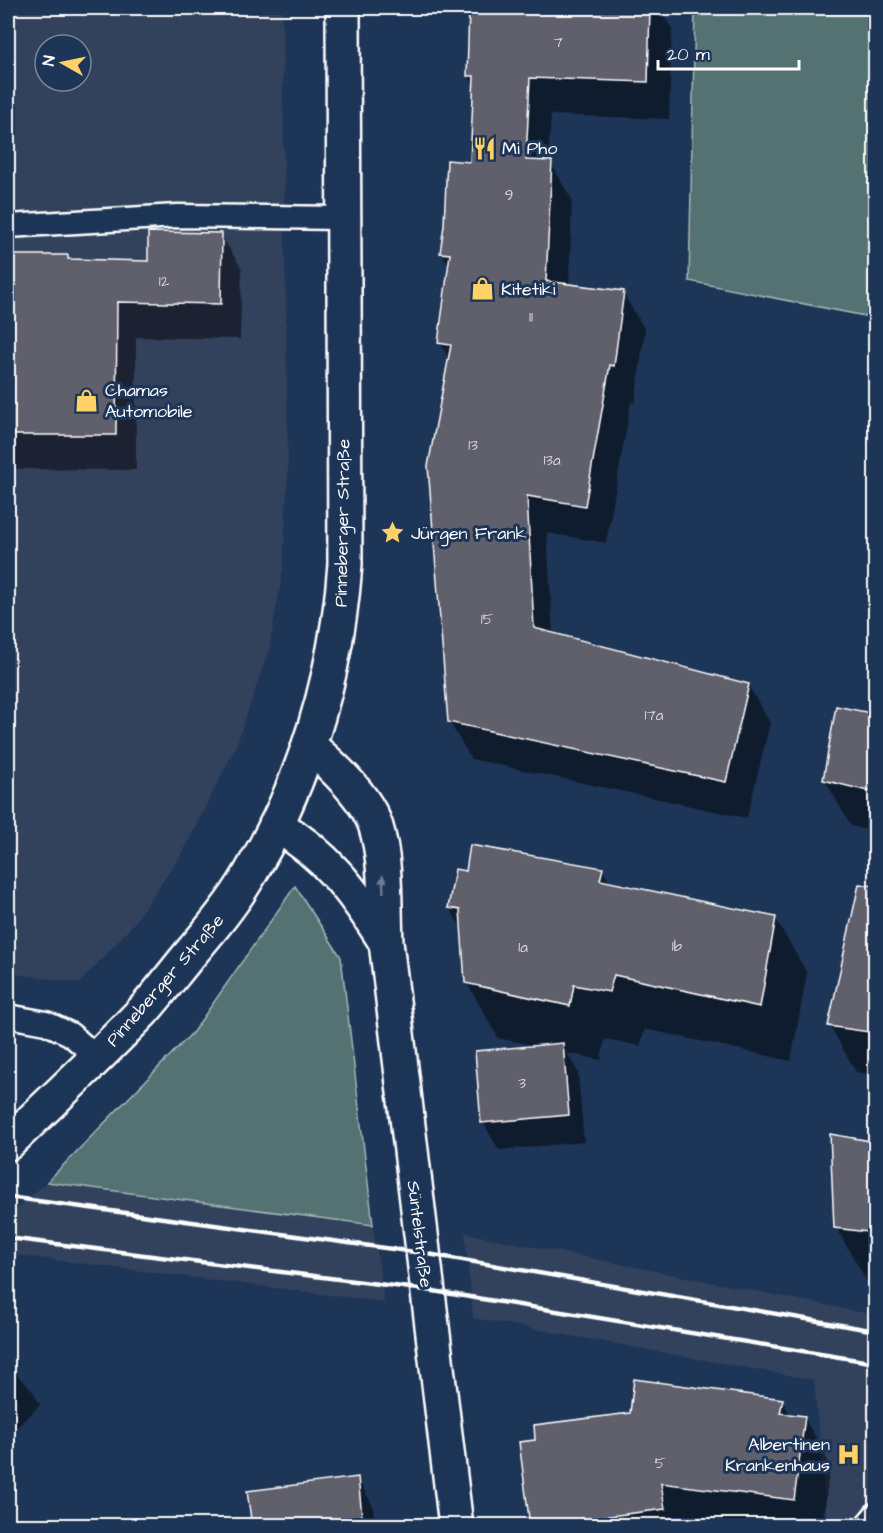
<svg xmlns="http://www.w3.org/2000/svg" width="883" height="1533" viewBox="0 0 883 1533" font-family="'Architects Daughter',sans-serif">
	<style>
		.built { fill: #31425d; fill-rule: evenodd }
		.green { fill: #527271; stroke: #a8b8b8; stroke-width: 1.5 }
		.shadow { fill: #0007 }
		.building { fill: #615f6c; stroke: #fff; stroke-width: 1.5 }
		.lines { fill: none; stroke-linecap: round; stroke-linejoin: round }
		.service-casing { stroke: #fff; stroke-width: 27 }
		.tertiary-casing { stroke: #fff; stroke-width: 38 }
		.secondary-casing { stroke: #fff; stroke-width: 38 }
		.service { stroke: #1d3557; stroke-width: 22 }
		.tertiary { stroke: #1d3557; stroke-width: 33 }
		.secondary { stroke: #1d3557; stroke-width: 33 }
		.rail { stroke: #fff; stroke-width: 4.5 }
		.oneway { fill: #6c7c92 }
		.labels { text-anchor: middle; stroke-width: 6; stroke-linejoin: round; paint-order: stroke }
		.number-label { font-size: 15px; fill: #d8d7da }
		.poi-label { font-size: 18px; fill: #fff; stroke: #1d3557; text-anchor: start }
		.street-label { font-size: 18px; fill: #fff; stroke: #1d3557 }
	</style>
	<rect width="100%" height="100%" fill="#1d3557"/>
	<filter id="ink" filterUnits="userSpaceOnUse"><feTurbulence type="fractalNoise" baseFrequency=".0167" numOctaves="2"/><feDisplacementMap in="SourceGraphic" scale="12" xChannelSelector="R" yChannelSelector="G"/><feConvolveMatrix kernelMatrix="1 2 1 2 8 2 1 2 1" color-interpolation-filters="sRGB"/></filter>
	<g filter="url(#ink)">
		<g class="built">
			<path d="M 8,8 L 282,8 L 288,472 L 283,570 L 269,649 L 236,746 L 183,852 L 131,927 L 80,983 L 8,973 ZM 45,45 L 81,45 L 81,81 L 45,81 Z"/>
			<polygon points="47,1182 373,1225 384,1302 8,1254 8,1216"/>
			<polygon points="465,1233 875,1315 875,1525 757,1525 826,1516 814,1380 473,1318"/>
		</g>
		<g class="green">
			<polygon points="695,8 875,8 875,318 689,281"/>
			<polygon points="295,886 341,957 373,1225 47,1182 193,1032"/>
		</g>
		<g class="shadow">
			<polygon points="470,8 659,8 672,29 669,119 551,115 548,163 551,163 572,200 569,286 623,293 645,330 635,403 631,402 606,543 547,533 553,635 748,685 770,723 747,818 471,759 449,721 450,360 439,342 449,266 442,253 471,163 475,87 468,75"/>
			<polygon points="221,235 242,269 240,339 136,337 136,470 15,469 8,456 8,257 67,256 69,260 150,262"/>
			<polygon points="876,715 876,843 868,830 851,826 825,780"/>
			<polygon points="602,869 610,883 775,918 807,973 791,1061 645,1029 640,1046 605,1039 601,1060 567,1053 578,1072 584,1142 499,1150 483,1122 537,1046 498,1038 467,983 463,931 449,907 467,873"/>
			<polygon points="8,933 11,938 8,958"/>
			<polygon points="876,941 876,1075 856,1072 830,1026"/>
			<polygon points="876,1144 876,1283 867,1282 836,1227"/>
			<polygon points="8,1366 32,1390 40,1405 8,1436"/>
			<polygon points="782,1400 791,1416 804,1417 830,1464 823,1526 532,1526"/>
			<polygon points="357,1478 373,1506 375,1526 254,1526"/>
		</g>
		<g class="building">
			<polygon points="469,8 650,8 648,82 530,78 526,160 552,161 546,281 624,291 614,366 610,365 585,506 527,496 534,628 749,684 726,782 448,722 428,466 451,345 438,343 450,254 440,253 444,225 447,160 470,162 474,76 467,76"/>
			<polygon points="148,232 222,233 221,304 117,302 116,435 8,435 8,255 68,255 68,259 148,261"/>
			<polygon points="836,706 876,714 876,793 823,780"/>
			<polygon points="470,845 603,868 600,880 776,917 760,1007 614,975 609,992 574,985 570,1006 465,983 460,910 448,908 455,869 466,871"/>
			<polygon points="859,884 876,886 876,1033 828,1026"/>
			<polygon points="563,1043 569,1115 481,1123 475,1051"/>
			<polygon points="830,1134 876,1142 876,1233 834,1228"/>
			<polygon points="634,1379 783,1399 780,1413 805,1416 794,1500 661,1483 665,1509 530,1526 519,1442 535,1440 534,1425 630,1413"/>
			<polygon points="358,1477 363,1526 252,1526 247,1491"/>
		</g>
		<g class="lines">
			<defs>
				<g id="service">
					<polyline points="8,226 177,216 343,218"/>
					<polyline points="8,1016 46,1023 70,1034 97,1057"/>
					<polyline points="866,1526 876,1514"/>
				</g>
				<g id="tertiary">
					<path d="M 309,746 C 332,765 367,798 376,827 C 387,863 384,905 386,942 L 456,1526"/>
					<path d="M 276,825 C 326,854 355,893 385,941"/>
				</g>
				<path id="secondary" d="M 8,1143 C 54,1099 100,1056 144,1010 C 160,992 175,972 190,954 C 212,928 233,903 250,874 C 306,779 337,673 345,564 L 343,8"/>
			</defs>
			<use href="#service" class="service-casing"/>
			<use href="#tertiary" class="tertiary-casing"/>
			<use href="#secondary" class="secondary-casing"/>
			<use href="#service" class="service"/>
			<use href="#tertiary" class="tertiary"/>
			<use href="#secondary" class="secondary"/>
			<g class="rail">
				<polyline points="8,1197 422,1253 876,1331"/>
				<polyline points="8,1238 427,1290 876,1363"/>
			</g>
		</g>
		<defs><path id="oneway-solid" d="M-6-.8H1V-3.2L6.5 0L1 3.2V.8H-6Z" transform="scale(1.5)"/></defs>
		<use class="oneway" href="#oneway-solid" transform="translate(383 884) rotate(-93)"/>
	</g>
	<defs>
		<symbol id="restaurant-bare" viewBox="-9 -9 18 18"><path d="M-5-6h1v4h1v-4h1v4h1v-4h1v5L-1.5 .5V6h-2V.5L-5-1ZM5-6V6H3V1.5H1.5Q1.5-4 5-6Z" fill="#ffd166" stroke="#1d3557" stroke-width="2.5" paint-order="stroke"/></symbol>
		<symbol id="shop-bare" viewBox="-9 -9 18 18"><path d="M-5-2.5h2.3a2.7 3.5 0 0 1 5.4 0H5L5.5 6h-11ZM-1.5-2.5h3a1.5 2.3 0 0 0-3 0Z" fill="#ffd166" stroke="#1d3557" stroke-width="2.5" paint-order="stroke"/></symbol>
		<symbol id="sight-bare" viewBox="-9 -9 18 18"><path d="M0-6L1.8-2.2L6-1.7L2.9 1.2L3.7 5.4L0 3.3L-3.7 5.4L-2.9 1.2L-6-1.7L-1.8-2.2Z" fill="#ffd166" stroke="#1d3557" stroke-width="2.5" paint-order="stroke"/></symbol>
		<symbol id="hospital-bare" viewBox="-9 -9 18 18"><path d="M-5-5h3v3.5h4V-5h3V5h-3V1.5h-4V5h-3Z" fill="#ffd166" stroke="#1d3557" stroke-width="2.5" paint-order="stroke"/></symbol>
	</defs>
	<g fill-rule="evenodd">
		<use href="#restaurant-bare" x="468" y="132" width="33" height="33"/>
		<use href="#shop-bare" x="466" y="272" width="33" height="33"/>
		<use href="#shop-bare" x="70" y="384" width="33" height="33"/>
		<use href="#sight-bare" x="376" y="516" width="33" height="33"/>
		<use href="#hospital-bare" x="832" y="1438" width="33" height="33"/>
	</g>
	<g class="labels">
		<g class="number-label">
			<text x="558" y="47">7</text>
			<text x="509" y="200">9</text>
			<text x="164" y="286">12</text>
			<text x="531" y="322">11</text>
			<text x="473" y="450">13</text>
			<text x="552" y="465">13a</text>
			<text x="487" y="624">15</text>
			<text x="654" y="720">17a</text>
			<text x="677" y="951">1b</text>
			<text x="523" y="952">1a</text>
			<text x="522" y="1088">3</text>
			<text x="660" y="1468">5</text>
		</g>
		<g class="poi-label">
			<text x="502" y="154">Mi Pho</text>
			<text x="501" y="295">Kitetiki</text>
			<text x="105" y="396">Chamas<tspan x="105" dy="21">Automobile</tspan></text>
			<text x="411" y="539">Jürgen Frank</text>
			<text x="830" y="1450" text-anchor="end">Albertinen<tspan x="830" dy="21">Krankenhaus</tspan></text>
		</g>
		<g class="street-label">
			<text transform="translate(342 523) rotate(-89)" y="6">Pinneberger Straße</text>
			<text transform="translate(165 980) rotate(-49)" y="6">Pinneberger Straße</text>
			<text transform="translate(420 1234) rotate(83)" y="6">Süntelstraße</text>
		</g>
	</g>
	<rect width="883" height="1533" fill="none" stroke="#1d3557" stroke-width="30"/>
	<rect x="15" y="15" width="853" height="1503" fill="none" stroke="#fff" stroke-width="2" filter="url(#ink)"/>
	<g transform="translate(63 63) rotate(279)"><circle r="28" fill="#1d3557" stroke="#77869a" stroke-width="1.5"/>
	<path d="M0-4.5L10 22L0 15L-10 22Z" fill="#ffd166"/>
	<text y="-9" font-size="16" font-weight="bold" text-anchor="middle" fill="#ffffff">N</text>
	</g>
	<path d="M658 60v9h141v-9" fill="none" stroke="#ffffff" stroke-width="3"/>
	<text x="667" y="60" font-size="18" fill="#ffffff" stroke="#1d3557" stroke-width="4.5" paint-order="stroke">20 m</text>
</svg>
